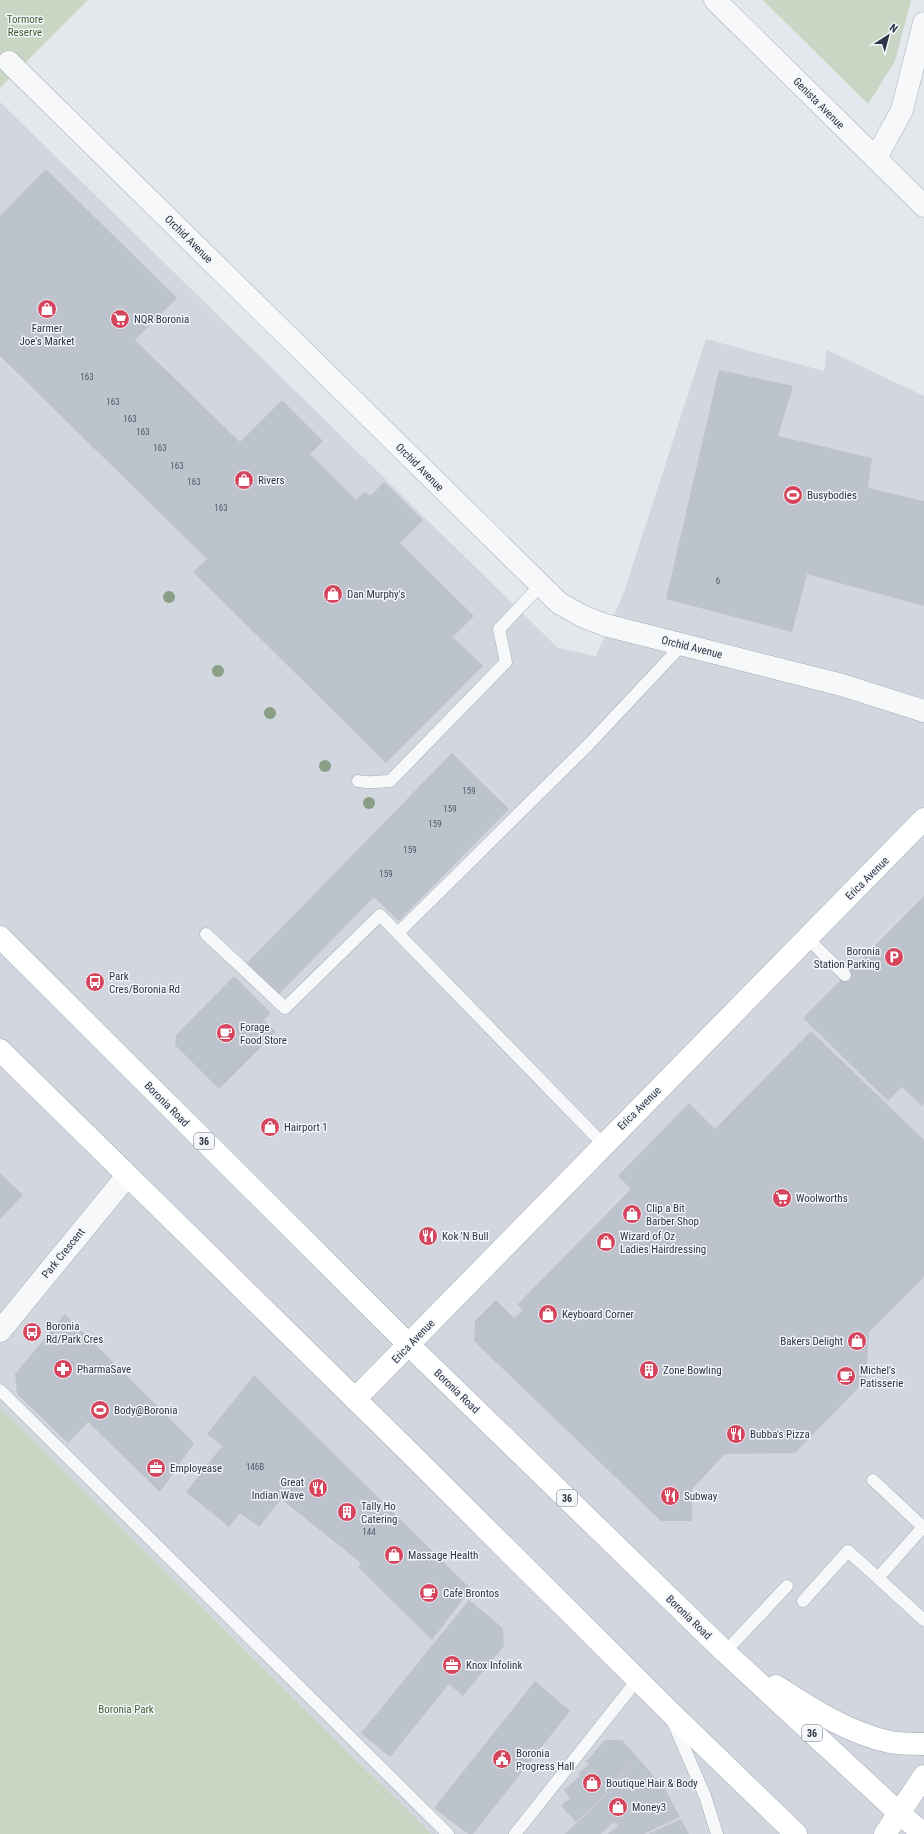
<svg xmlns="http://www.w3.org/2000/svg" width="924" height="1834" viewBox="0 0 924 1834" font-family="'Roboto Condensed',sans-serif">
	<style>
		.built { fill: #d2d6de }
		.green { fill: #c9d6c4 }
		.building { fill: #bdc3cc }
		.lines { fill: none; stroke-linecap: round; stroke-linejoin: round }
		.lane-casing { stroke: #a8aeb7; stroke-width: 13 }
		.street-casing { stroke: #a8aeb7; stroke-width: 23 }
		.secondary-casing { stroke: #a8aeb7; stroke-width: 23 }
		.primary-casing { stroke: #a2abb8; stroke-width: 23 }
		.lane { stroke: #f7f8fa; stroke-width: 12 }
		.street { stroke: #f7f8fa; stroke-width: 22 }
		.secondary { stroke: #fff; stroke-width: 22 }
		.primary { stroke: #fff; stroke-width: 22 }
		.tree { fill: #8a9e88 }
		.labels { text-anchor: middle; stroke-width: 3; stroke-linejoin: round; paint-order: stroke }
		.number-label { font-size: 9px; fill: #4f5868 }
		.shield { fill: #f4f6f9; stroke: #676f7c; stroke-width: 1 }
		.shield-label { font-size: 10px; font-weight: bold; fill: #2a3546 }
		.park-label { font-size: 11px; fill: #406237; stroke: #f4f6f9 }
		.street-label { font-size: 11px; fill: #2a3546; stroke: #f4f6f9 }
		.poi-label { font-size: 11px; fill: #2a3546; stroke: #f4f6f9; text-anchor: start }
	</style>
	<rect width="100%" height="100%" fill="#e4e7ec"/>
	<polygon class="built" points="0,102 558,648 596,656 624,592 706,339 824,371 827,350 924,396 924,1834 431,1834 0,1408"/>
	<g class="green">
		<polygon points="0,0 88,0 0,88"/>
		<polygon points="763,0 911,0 895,61 868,104"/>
		<polygon points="0,1408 431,1834 0,1834"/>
	</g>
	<g class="building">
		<polygon points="46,169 177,298 135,340 240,442 282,400 323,441 310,454 356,500 365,491 370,496 384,482 423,520 400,543 474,616 453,637 483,666 386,763 193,572 207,559 0,356 0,216"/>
		<polygon points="719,370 793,386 778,436 872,458 868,488 924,501 924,606 807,574 792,632 666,599"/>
		<polygon points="452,753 509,809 399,921 374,897 279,994 246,964"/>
		<polygon points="924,896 924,1103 922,1106 902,1087 888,1101 803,1018"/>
		<polygon points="234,976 271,1013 264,1020 276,1032 219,1089 175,1045 176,1035"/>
		<polygon points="811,1031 924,1140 924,1277 869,1332 866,1380 795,1453 725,1454 692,1489 692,1521 661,1521 474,1341 475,1321 496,1300 514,1318 523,1310 517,1305 631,1189 618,1176 689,1103 715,1129"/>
		<polygon points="0,1173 23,1195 0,1219"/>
		<polygon points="65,1314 194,1443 160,1492 88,1422 68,1443 17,1394 15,1374"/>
		<polygon points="254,1375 471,1589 432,1640 358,1567 361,1563 281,1499 259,1527 240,1513 229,1527 186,1492 222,1446 207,1434"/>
		<polygon points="469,1600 503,1628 504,1646 463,1696 449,1684 390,1757 361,1733"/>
		<polygon points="535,1681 570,1711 473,1834 468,1834 434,1808"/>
		<polygon points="605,1740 622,1740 638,1758 604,1790 607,1793 576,1822 561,1806 570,1798 564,1790 580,1776 578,1774 589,1764 586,1762"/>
		<polygon points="638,1758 665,1789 680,1817 644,1834 608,1834 618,1826 614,1822 601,1834 565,1834 608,1793 606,1790"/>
		<polygon points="681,1819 689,1834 648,1834"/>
	</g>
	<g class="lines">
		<defs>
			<g id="lane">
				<path d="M 358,781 C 371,784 377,781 390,781 L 506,662 L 499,629 L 540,586"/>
				<polyline points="398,933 589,744 682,645"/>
				<polyline points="206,934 285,1008 380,915 603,1144"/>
				<polyline points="807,938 845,975"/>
				<polyline points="0,1390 448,1834"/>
				<polyline points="873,1480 924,1528"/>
				<polyline points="924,1526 878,1578 924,1620"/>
				<polyline points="803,1601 848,1551 878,1578"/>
				<polyline points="725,1652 787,1586"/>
				<polyline points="673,1722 705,1796 717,1834"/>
				<polyline points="515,1834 638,1679"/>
			</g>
			<g id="street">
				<polyline points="715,0 924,206"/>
				<polyline points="9,62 559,603 582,616 605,625 842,685 924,711"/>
				<polyline points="876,158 902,110 924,23"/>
				<polyline points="0,1331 127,1176"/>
			</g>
			<polyline id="secondary" points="355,1399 924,819"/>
			<g id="primary">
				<polyline points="0,937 409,1345 725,1652 899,1813 924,1834"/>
				<polyline points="0,1050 404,1447 668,1710 796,1834"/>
				<path d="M 776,1686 C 812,1709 848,1733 890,1742 C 901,1744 913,1744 924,1744"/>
				<polyline points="885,1834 924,1776"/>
			</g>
		</defs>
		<use href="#lane" class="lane-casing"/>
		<use href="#street" class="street-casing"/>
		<use href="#secondary" class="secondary-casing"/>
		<use href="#primary" class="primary-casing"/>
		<use href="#lane" class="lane"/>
		<use href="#street" class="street"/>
		<use href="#secondary" class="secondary"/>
		<use href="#primary" class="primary"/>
	</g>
	<g class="tree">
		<circle cx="169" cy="597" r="6"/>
		<circle cx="218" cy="671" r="6"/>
		<circle cx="270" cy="713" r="6"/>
		<circle cx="325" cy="766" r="6"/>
		<circle cx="369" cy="803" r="6"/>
	</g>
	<defs>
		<symbol id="shop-disc" viewBox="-11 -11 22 22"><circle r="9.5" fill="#d5455d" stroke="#f4f6f9"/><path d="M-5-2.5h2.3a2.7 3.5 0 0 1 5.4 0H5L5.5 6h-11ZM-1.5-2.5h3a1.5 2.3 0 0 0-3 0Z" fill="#fff"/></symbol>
		<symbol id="supermarket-disc" viewBox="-11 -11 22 22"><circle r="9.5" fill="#d5455d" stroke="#f4f6f9"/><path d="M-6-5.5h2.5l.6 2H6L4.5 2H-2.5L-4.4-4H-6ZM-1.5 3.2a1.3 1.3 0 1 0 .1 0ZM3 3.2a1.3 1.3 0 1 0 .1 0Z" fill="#fff"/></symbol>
		<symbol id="stadium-disc" viewBox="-11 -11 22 22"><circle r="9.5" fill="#d5455d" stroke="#f4f6f9"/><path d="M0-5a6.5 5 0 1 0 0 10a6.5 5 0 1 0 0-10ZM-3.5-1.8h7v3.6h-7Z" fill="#fff"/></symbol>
		<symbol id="parking-disc" viewBox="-11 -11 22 22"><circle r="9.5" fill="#d5455d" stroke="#f4f6f9"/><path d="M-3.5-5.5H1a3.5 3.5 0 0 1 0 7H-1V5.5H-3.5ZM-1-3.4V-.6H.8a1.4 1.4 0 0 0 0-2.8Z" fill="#fff"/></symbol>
		<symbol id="bus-disc" viewBox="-11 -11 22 22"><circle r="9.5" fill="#d5455d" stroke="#f4f6f9"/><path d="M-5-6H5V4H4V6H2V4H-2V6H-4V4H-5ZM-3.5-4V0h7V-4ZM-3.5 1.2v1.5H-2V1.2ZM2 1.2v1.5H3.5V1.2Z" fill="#fff"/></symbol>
		<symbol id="cafe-disc" viewBox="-11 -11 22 22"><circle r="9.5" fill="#d5455d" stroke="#f4f6f9"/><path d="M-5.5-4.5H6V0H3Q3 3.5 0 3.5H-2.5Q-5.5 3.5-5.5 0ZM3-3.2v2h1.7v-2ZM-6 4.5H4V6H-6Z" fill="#fff"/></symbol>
		<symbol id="restaurant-disc" viewBox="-11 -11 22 22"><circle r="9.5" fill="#d5455d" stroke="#f4f6f9"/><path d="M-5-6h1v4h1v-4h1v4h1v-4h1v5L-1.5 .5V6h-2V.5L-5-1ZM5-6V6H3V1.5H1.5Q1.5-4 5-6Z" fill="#fff"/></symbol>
		<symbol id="pharmacy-disc" viewBox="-11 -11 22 22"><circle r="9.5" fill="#d5455d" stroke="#f4f6f9"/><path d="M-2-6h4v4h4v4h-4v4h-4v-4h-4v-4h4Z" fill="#fff"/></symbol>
		<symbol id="building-disc" viewBox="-11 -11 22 22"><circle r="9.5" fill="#d5455d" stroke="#f4f6f9"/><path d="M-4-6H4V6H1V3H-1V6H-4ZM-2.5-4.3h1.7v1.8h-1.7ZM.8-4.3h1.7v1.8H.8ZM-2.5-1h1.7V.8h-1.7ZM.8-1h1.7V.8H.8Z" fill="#fff"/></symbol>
		<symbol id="office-disc" viewBox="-11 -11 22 22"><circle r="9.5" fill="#d5455d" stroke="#f4f6f9"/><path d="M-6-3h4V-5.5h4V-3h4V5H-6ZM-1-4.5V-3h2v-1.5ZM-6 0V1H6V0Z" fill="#fff"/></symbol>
		<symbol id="civic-disc" viewBox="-11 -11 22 22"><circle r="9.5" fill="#d5455d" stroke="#f4f6f9"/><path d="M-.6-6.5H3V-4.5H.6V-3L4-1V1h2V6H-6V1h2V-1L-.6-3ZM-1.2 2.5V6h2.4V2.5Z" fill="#fff"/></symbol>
	</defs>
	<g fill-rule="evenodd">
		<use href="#shop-disc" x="36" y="298" width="22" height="22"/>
		<use href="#supermarket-disc" x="109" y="308" width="22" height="22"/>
		<use href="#shop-disc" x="233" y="469" width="22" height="22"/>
		<use href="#stadium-disc" x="782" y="484" width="22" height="22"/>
		<use href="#shop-disc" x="322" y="583" width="22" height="22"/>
		<use href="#parking-disc" x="883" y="946" width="22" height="22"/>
		<use href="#bus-disc" x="84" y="971" width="22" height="22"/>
		<use href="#cafe-disc" x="215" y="1022" width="22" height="22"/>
		<use href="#shop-disc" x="259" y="1116" width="22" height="22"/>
		<use href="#supermarket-disc" x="771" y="1187" width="22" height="22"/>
		<use href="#shop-disc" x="621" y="1203" width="22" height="22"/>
		<use href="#restaurant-disc" x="417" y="1225" width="22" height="22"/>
		<use href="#shop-disc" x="595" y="1231" width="22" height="22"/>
		<use href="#shop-disc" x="537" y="1303" width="22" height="22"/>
		<use href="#bus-disc" x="21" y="1321" width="22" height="22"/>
		<use href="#shop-disc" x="846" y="1330" width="22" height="22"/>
		<use href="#pharmacy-disc" x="52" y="1358" width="22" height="22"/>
		<use href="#building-disc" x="638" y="1359" width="22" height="22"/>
		<use href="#cafe-disc" x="835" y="1365" width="22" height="22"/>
		<use href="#stadium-disc" x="89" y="1399" width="22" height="22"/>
		<use href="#restaurant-disc" x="725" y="1423" width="22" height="22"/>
		<use href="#office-disc" x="145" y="1457" width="22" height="22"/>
		<use href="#restaurant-disc" x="307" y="1477" width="22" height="22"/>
		<use href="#restaurant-disc" x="659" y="1485" width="22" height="22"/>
		<use href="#building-disc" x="336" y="1501" width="22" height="22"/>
		<use href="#shop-disc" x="383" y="1544" width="22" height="22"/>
		<use href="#cafe-disc" x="418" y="1582" width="22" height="22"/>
		<use href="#office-disc" x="441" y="1654" width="22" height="22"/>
		<use href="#civic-disc" x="491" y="1748" width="22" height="22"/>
		<use href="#shop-disc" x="581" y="1772" width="22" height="22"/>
		<use href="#shop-disc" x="607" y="1796" width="22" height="22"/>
	</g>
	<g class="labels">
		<g class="number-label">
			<text x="87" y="380">163</text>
			<text x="113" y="405">163</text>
			<text x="130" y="422">163</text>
			<text x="143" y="435">163</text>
			<text x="160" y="451">163</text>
			<text x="177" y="469">163</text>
			<text x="194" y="485">163</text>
			<text x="221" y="511">163</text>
			<text x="718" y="584">6</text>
			<text x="469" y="794">159</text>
			<text x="450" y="812">159</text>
			<text x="435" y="827">159</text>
			<text x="410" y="853">159</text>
			<text x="386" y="877">159</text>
			<text x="255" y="1470">146B</text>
			<text x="369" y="1535">144</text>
		</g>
		<g class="shield">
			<rect x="194" y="1133" width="20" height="16" rx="3"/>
			<rect x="557" y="1490" width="20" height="16" rx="3"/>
			<rect x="802" y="1725" width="20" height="16" rx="3"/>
		</g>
		<g class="shield-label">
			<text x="204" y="1145">36</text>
			<text x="567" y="1502">36</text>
			<text x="812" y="1737">36</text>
		</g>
		<g class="park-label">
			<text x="25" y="23">Tormore<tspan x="25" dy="13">Reserve</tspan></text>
			<text x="126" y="1713">Boronia Park</text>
		</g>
		<g class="street-label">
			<text transform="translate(819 103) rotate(45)" y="4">Genista Avenue</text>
			<text transform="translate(189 239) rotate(45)" y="4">Orchid Avenue</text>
			<text transform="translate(420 467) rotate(45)" y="4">Orchid Avenue</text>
			<text transform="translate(692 647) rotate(14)" y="4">Orchid Avenue</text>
			<text transform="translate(867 878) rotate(-45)" y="4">Erica Avenue</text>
			<text transform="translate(167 1104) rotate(45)" y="4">Boronia Road</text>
			<text transform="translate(639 1108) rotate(-45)" y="4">Erica Avenue</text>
			<text transform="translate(63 1253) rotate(-51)" y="4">Park Crescent</text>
			<text transform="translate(413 1341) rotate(-46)" y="4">Erica Avenue</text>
			<text transform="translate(457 1391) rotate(44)" y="4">Boronia Road</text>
			<text transform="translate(689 1617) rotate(44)" y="4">Boronia Road</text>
		</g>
		<g class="poi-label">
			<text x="134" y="323">NQR Boronia</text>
			<text x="47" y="332" text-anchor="middle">Farmer<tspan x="47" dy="13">Joe's Market</tspan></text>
			<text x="258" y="484">Rivers</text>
			<text x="807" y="499">Busybodies</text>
			<text x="347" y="598">Dan Murphy's</text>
			<text x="880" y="955" text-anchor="end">Boronia<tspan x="880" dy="13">Station Parking</tspan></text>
			<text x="109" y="980">Park<tspan x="109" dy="13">Cres/Boronia Rd</tspan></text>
			<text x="240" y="1031">Forage<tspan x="240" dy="13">Food Store</tspan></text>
			<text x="284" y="1131">Hairport 1</text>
			<text x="796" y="1202">Woolworths</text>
			<text x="646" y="1212">Clip a Bit<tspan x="646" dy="13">Barber Shop</tspan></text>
			<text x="442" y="1240">Kok 'N Bull</text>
			<text x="620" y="1240">Wizard of Oz<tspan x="620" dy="13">Ladies Hairdressing</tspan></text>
			<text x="562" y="1318">Keyboard Corner</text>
			<text x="46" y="1330">Boronia<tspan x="46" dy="13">Rd/Park Cres</tspan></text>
			<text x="843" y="1345" text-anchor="end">Bakers Delight</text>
			<text x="77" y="1373">PharmaSave</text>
			<text x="663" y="1374">Zone Bowling</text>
			<text x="860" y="1374">Michel's<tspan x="860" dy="13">Patisserie</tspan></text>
			<text x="114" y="1414">Body@Boronia</text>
			<text x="750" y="1438">Bubba's Pizza</text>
			<text x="170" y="1472">Employease</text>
			<text x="304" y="1486" text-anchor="end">Great<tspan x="304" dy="13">Indian Wave</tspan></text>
			<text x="684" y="1500">Subway</text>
			<text x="361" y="1510">Tally Ho<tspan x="361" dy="13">Catering</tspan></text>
			<text x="408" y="1559">Massage Health</text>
			<text x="443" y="1597">Cafe Brontos</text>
			<text x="466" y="1669">Knox Infolink</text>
			<text x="516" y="1757">Boronia<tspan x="516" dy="13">Progress Hall</tspan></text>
			<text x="606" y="1787">Boutique Hair &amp; Body</text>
			<text x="632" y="1811">Money3</text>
		</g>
	</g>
	<g transform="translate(888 36) rotate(36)" stroke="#f4f6f9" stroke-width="3" paint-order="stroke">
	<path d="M0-3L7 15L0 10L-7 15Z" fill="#2a3546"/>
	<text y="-6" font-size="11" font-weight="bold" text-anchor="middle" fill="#2a3546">N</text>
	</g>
</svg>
